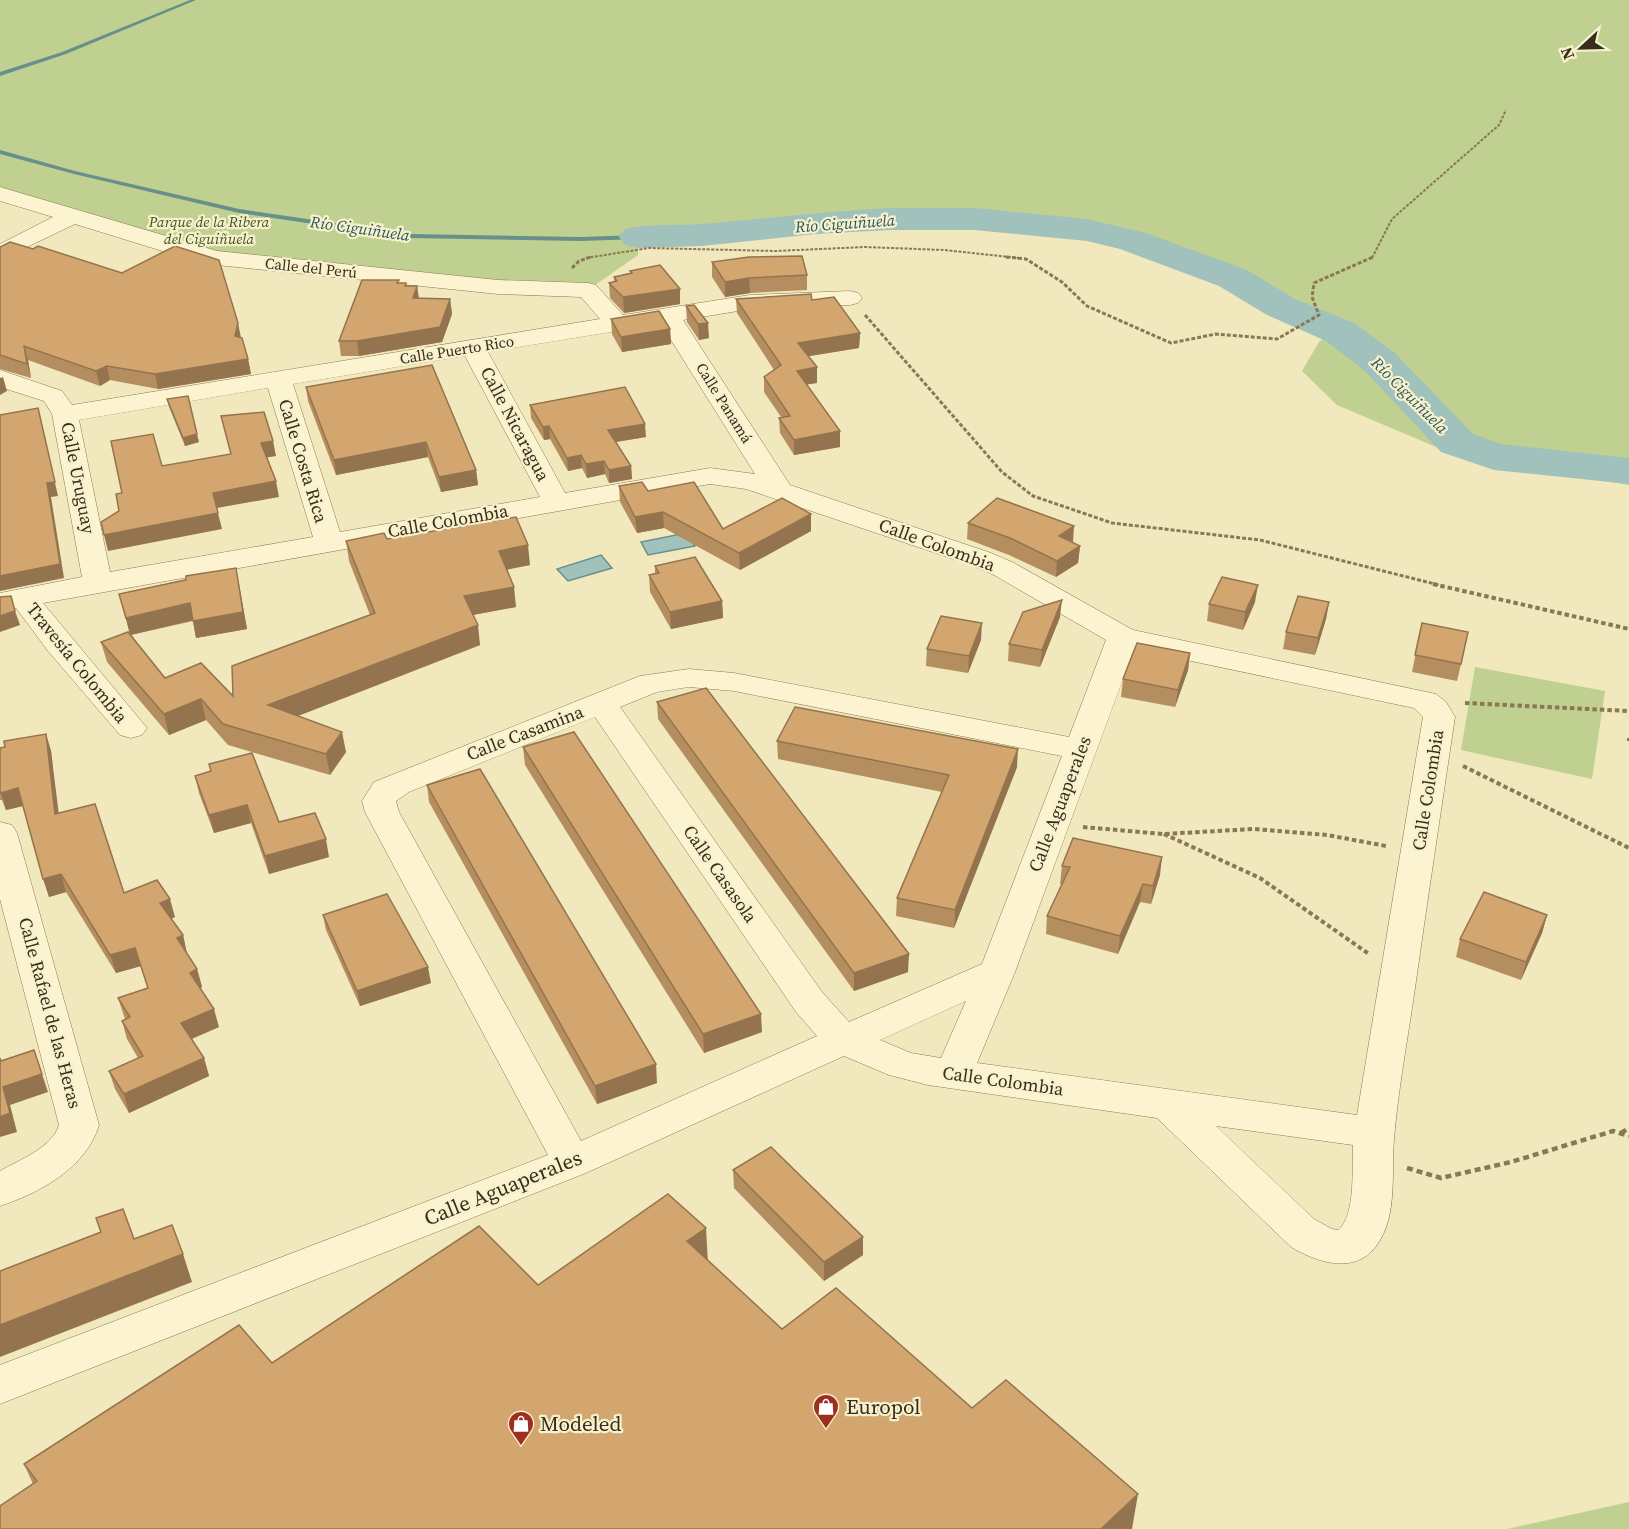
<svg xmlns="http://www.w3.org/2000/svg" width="1629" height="1529" viewBox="0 0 1629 1529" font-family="'Source Serif 4',serif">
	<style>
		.green { fill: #c0d090 }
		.water { fill: #a1c2bc; stroke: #68908b; stroke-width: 1.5 }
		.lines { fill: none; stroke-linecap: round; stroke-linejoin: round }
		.stream { fill: #68908b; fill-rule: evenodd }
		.river { fill: #a1c2bc; fill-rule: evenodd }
		.minor-casing { stroke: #8a7854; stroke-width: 1 }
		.path-far3 { stroke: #8a7854; stroke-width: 2; stroke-dasharray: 3 1.5; stroke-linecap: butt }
		.path-far2 { stroke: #8a7854; stroke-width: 3; stroke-dasharray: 4 2; stroke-linecap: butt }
		.path-far1 { stroke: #8a7854; stroke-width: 4; stroke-dasharray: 4.5 3; stroke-linecap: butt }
		.path { stroke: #8a7854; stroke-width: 4.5; stroke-dasharray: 6 4; stroke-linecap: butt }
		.minor { fill: #fcf4d0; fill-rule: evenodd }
		.wall { fill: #b58e5f }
		.shaded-wall { fill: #94744e }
		.building { fill: #d3a56f; stroke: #94744e; stroke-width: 1.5 }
		.labels { text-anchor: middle; stroke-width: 4.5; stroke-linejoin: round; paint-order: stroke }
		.far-park-label { font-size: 15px; font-style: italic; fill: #42561f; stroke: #f8f1cd }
		.far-street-label { font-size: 15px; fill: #382d1b; stroke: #f8f1cd }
		.far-water-label { font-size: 16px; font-style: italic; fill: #285659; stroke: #f8f1cd }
		.street-label { font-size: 18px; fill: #382d1b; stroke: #f8f1cd }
		.near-street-label { font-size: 21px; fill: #382d1b; stroke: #f8f1cd }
		.near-poi-label { font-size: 21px; fill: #382d1b; stroke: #f8f1cd; text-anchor: start }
	</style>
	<rect width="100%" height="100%" fill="#f1e8bd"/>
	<g class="green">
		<polygon points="0,0 1629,0 1629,485 1462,458 1337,405 1302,371 1319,342 1335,330 1281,307 1233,278 1133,241 1087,230 974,219 890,219 815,223 702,235 639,237 638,255 588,290 217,258 0,194"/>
		<polygon points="1475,667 1605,691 1592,779 1461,750"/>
		<polygon points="1629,1502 1629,1529 1507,1529"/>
	</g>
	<g class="water">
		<polygon points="686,533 695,546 648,555 641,542"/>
		<polygon points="601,555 612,568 568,581 557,569"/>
	</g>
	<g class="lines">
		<g class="stream">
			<polygon points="190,0 196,0 66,54 0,76 0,72 62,52"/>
			<polygon points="0,150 75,171 239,209 410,234 581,237 638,235 641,237 638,239 581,241 410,238 239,213 74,174 0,154"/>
		</g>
		<path class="river" d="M 890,208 L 974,208 L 1087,219 L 1146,233 L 1247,270 L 1295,299 L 1354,323 L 1395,353 L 1473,434 L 1501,444 L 1629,458 L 1629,484 L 1494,470 L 1441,452 L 1365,371 L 1326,341 L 1267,315 L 1219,286 L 1120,249 L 1087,241 L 974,230 L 890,230 L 815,234 L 702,246 L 638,248 L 625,245 L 619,237 L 625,229 C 650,223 677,226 702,224 C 765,219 827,211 890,208 Z"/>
		<defs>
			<g id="minor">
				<path d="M 0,187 L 217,251 L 498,280 L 588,283 L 596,285 L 623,315 L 750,295 L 850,291 L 858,293 L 862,298 L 858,303 L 850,305 L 750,309 L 683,320 L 790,485 L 991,553 L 1014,563 L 1133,630 L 1436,694 L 1446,702 L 1455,717 C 1441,810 1427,903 1414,995 C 1407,1043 1398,1091 1394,1139 C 1391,1175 1399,1224 1371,1252 C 1348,1274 1313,1260 1291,1247 L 1157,1118 L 928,1085 L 889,1075 L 844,1056 L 586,1173 L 0,1404 L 0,1365 L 548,1155 L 365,812 L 362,801 L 374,782 L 640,676 L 689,669 L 734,673 L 1069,737 L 1106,640 L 994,575 L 971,565 L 746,489 L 710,484 L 43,603 L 147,728 L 142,735 L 131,738 L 120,735 L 48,651 L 16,608 L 0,611 L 0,593 L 82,577 L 52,414 L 44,401 L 0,387 L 0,370 L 62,391 L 72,405 L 600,319 L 581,297 L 498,294 L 217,265 L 185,258 L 75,224 L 0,260 L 0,244 L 53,217 L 0,201 ZM 661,324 L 755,474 L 710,468 L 565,493 L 488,352 ZM 465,356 L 540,497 L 340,532 L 293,384 ZM 268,388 L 313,537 L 110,572 L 79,420 ZM 1134,649 L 1414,708 L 1423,717 L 1357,1115 L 977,1063 L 1015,972 ZM 689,687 L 734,691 L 1062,756 L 982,964 L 849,1022 L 822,992 L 620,707 L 657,692 ZM 595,717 L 796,1012 L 817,1036 L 581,1141 L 399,812 L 396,801 L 409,792 ZM 966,1001 L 941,1058 L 911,1053 L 880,1040 ZM 1216,1126 L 1353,1145 C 1352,1166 1356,1216 1338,1230 L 1332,1229 L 1314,1219 Z"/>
				<path d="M 0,822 L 12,825 L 17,833 L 99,1125 C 87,1167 40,1193 0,1206 L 0,1171 C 19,1160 52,1148 59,1125 L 0,899 Z"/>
			</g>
		</defs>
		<use href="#minor" class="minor-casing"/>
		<g class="path-far3">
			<polyline points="586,258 649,248 775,251 865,247 944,250 1019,258"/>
			<polyline points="1372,258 1392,219 1499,125 1506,110"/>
		</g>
		<g class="path-far2">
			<polyline points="1006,257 1026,259 1062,282 1087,306 1171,343 1216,334 1277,339 1319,315 1312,297 1314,283 1373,257"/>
			<polyline points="572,268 579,261 591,257"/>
			<polyline points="865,315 1002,472 1033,496 1112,523 1260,540 1439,585"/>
		</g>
		<g class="path-far1">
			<polyline points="1433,584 1629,629"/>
			<polyline points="1465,703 1629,711"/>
			<polyline points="1629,738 1629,741"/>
			<polyline points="1463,766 1629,848"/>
			<polyline points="1083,827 1163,834 1254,829 1327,835 1386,846"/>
			<polyline points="1164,834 1260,878 1369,954"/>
		</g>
		<g class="path">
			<polyline points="1621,1133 1629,1128"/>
			<polyline points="1407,1168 1441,1178 1511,1162 1613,1131 1629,1136"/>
		</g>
		<use href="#minor" class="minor"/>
	</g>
	<g class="wall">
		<polygon points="0,247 241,338 248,359 251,374 158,389 110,380 100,386 28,360 31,378 0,369"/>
		<polygon points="712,262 807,275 807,290 750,293 725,297 712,277"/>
		<polygon points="630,271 680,289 680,304 624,313 610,298 609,283 614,282 614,277 630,273"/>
		<polygon points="399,283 406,283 407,286 417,286 419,298 450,299 452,314 442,342 359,356 341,356 339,341"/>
		<polygon points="736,299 812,300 860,333 859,348 808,356 817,367 817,383 806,384 840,431 840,447 794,455 780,433 779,418 781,417 764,392 764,377 774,370 737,313"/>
		<polygon points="686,306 709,338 699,340 687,322"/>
		<polygon points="611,319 670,329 671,344 622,352 612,334"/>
		<polygon points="432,365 476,470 478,485 441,492 428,457 336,475 308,401 306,387"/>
		<polygon points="167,399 199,442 185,446 169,407"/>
		<polygon points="530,405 646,437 616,442 631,466 632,479 609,483 605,474 587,478 582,468 568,471 550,439 544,440 531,418"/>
		<polygon points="619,486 648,491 723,529 811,531 740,570 664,528 637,533 620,502"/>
		<polygon points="968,523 1073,543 1080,546 1078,563 1056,577 1009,555 967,539"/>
		<polygon points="387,539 530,565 507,569 516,607 473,615 480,645 298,716 346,752 330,775 228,745 206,720 169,735 107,662 101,642 130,634 119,594 236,568 247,629 196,638 193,621 131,635 165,678 233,696 370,615 349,561 346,541"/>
		<polygon points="655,566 722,601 723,618 671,629 650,592 649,575 655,573"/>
		<polygon points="1255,602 1243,630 1207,621 1209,604"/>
		<polygon points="1329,602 1326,619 1315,655 1283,649 1286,632"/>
		<polygon points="1060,617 1040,667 1008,661 1009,644"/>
		<polygon points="1422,623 1461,664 1457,681 1412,672"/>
		<polygon points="981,640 968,673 926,666 927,649"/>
		<polygon points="1190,653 1188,670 1175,707 1121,697 1123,679"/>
		<polygon points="657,702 908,972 854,991 658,719"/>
		<polygon points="46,734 51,751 58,813 124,893 175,917 171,919 183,935 187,954 197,969 202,987 200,988 219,1027 192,1039 204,1058 209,1076 129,1113 115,1089 109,1071 138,1058 127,1039 122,1021 125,1019 118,998 148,989 141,966 116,973 66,892 49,897 23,806 6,810 2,800 0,800 0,748"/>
		<polygon points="777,741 1017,767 954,928 896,916 897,898 942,792 778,759"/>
		<polygon points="523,747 762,1032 704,1053 525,765"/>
		<polygon points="209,764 279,822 329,857 269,874 251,823 214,833 199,793 195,776 211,772"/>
		<polygon points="427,785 657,1083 597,1104 429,802"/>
		<polygon points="1062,866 1160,875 1151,904 1140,902 1118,954 1046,934 1047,916 1062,884 1060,884"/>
		<polygon points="323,915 431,983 360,1006 326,930"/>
		<polygon points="1547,915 1542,933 1521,980 1456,957 1460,939"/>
		<polygon points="733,1170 863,1255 824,1281 734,1188"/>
		<polygon points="707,1260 782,1329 972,1408 33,1484 24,1464 272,1363 538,1285"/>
	</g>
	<g class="shaded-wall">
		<polygon points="749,278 750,293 725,297 725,282"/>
		<polygon points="417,286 419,301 413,298"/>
		<polygon points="680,289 680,304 624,313 623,297"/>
		<polygon points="450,299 452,314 442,342 359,356 357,341"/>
		<polygon points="238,323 241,338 235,336"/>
		<polygon points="708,323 709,338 699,340 698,324"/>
		<polygon points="670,329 671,344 622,352 621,337"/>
		<polygon points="860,333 859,348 798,358 798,343"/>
		<polygon points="24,346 28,360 31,378 27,364"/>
		<polygon points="248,359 251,374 158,389 155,374"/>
		<polygon points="107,366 110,380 100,386 96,371"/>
		<polygon points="817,367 817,383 797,386 797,371"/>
		<polygon points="3,377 7,391 0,395 0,378"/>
		<polygon points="38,408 58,496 51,497 64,578 0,591 0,576 47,483"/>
		<polygon points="645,424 646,437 609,443 608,430"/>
		<polygon points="549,426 550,439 544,440 543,427"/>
		<polygon points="840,431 840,447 794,455 794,440"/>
		<polygon points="197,434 199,442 185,446 183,438"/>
		<polygon points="273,441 276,456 264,458 261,443"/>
		<polygon points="426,442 428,457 336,475 334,460"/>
		<polygon points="581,455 582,468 568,471 567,458"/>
		<polygon points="604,461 605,474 587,478 586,464"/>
		<polygon points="631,466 632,479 609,483 609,470"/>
		<polygon points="476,470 478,485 441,492 439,477"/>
		<polygon points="276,481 279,497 217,508 213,493"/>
		<polygon points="663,512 664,528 637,533 635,517"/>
		<polygon points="218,513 222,529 108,551 104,535"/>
		<polygon points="811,514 811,531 740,570 739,553"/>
		<polygon points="1074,526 1073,542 1059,536"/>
		<polygon points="528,545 530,565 501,571 499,551"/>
		<polygon points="1080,546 1078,563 1056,577 1057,561"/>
		<polygon points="236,568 247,629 196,638 193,621"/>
		<polygon points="1258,585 1255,602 1243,630 1245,612"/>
		<polygon points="514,587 516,607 467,616 464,596"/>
		<polygon points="1062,600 1060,617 1040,667 1042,650"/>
		<polygon points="722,601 723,618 671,629 670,612"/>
		<polygon points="1329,602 1326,619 1315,655 1318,638"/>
		<polygon points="190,603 194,620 130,635 126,618"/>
		<polygon points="15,611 20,625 0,632 0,616"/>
		<polygon points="982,623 981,640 968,673 969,656"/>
		<polygon points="478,625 480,645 272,726 268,705"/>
		<polygon points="1190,653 1188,670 1175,707 1178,690"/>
		<polygon points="201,699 206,720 169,735 164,714"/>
		<polygon points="342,732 346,752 330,775 326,754"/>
		<polygon points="46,734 51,751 61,832 55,814"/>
		<polygon points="1018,749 1017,767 954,928 955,910"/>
		<polygon points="18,788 23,806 6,810 1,793"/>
		<polygon points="247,805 251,823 214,833 209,815"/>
		<polygon points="326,839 329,857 269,874 265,856"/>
		<polygon points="1162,857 1160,875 1151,904 1153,886"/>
		<polygon points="61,874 66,892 49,897 43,879"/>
		<polygon points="1143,884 1140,902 1118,954 1120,936"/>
		<polygon points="170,899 175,917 165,921 160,903"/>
		<polygon points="1547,915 1542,933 1521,980 1526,962"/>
		<polygon points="183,935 187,954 177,938"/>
		<polygon points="135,948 141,966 116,973 110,955"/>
		<polygon points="909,954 908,972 854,991 854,973"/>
		<polygon points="428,967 431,983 360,1006 357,991"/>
		<polygon points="197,969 202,987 194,991 190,973"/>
		<polygon points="214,1009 219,1027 186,1041 181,1023"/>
		<polygon points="761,1014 762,1032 704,1053 703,1034"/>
		<polygon points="34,1050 48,1092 10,1105 17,1132 0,1137 0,1117 3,1087"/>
		<polygon points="204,1058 209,1076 129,1113 124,1094"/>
		<polygon points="656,1064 657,1083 597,1104 595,1086"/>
		<polygon points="706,1228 708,1264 687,1241"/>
		<polygon points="863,1237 863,1255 824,1281 824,1262"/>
		<polygon points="183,1254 192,1282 0,1357 0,1325"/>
		<polygon points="1138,1494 1132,1529 1101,1529"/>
	</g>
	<g class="building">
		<polygon points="10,242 33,249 38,246 122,273 175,246 219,260 238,323 235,336 242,338 248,359 155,374 107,366 96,371 24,346 27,364 0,355 0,247"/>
		<polygon points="802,256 807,275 749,278 725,282 712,262 749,257"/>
		<polygon points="660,265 680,289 623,297 609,283 617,281 614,277 632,273 630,271"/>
		<polygon points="362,280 399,280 397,283 406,283 405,286 417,286 413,298 450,299 440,327 357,341 339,341"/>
		<polygon points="811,294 812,300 834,297 860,333 798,343 817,367 797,371 840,431 794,440 779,418 790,416 764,377 781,365 736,299"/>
		<polygon points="694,305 708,323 698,324 686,306"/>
		<polygon points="659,311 670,329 621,337 611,319"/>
		<polygon points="432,365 476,470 439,477 426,442 334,460 306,387"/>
		<polygon points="625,387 645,424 608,430 631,466 609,470 604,461 586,464 581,455 567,458 549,426 543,427 530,405"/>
		<polygon points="188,396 197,434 183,438 167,399"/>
		<polygon points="38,408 55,482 47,483 60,564 0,576 0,415"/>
		<polygon points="264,412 273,441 261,443 276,481 213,493 218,513 104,535 101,522 119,511 116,494 122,493 111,441 153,434 162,466 231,454 221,416"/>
		<polygon points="642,482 648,491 694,482 723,529 782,498 811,514 739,553 663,512 635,517 619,486"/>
		<polygon points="997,498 1074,526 1059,536 1080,546 1057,561 1010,538 968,523"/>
		<polygon points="516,517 528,545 499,551 514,587 464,596 478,625 268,705 342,732 326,754 223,724 201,699 164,714 101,642 128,632 165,678 201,663 233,696 232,666 375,613 346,541 384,533 387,539"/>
		<polygon points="695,557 722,601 670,612 649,575 659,573 655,566"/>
		<polygon points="236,568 243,612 193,621 190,603 126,618 119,594 186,580 186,576"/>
		<polygon points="1222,577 1258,585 1245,612 1209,604"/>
		<polygon points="11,596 15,611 0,616 0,597"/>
		<polygon points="1298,596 1329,602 1318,638 1286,632"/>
		<polygon points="1062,600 1042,650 1009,644 1023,612"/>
		<polygon points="941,616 982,623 969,656 927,649"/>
		<polygon points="1422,623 1468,632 1461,664 1415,655"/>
		<polygon points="1137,643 1190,653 1178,690 1123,679"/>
		<polygon points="706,688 909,954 854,973 657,702"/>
		<polygon points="795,707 1018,749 955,910 897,898 949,775 777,741"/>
		<polygon points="574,732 761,1014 703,1034 523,747"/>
		<polygon points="46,734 55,814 95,804 124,893 157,880 170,899 160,903 183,935 177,938 197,969 190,973 214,1009 181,1023 204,1058 124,1094 109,1071 143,1056 122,1021 130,1017 118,998 148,988 135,948 110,955 61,874 43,879 18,788 1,793 0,791 0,748 5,747 4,741"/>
		<polygon points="252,753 279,822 315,813 326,839 265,856 247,805 209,815 195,776 211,771 209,764"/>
		<polygon points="480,769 656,1064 595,1086 427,785"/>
		<polygon points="1073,838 1162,857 1153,886 1143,884 1120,936 1047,916 1070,867 1062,866"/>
		<polygon points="1484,892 1547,915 1526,962 1460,939"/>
		<polygon points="387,894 428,967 357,991 323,915"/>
		<polygon points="34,1050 42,1074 3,1087 10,1113 0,1117 0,1058 1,1061"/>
		<polygon points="771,1147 863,1237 824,1262 733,1170"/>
		<polygon points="668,1194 706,1228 687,1241 782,1329 836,1288 972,1408 1006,1380 1138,1494 1101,1529 0,1529 0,1506 37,1481 24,1464 239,1325 272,1363 479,1226 538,1285"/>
		<polygon points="123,1209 134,1239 172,1225 183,1254 0,1325 0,1271 101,1232 96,1218"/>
	</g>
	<defs>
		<symbol id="shop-pin" viewBox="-11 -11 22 30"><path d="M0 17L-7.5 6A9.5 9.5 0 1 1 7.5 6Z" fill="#9e2e20" stroke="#f8f1cd"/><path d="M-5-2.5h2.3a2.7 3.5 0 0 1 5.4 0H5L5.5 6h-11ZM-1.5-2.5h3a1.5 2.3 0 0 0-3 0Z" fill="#fff"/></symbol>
	</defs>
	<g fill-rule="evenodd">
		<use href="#shop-pin" x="811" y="1392" width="30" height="40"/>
		<use href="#shop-pin" x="506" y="1409" width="30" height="40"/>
	</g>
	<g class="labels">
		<g class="far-park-label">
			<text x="209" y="227">Parque de la Ribera<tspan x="209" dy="17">del Ciguiñuela</tspan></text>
		</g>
		<g class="far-street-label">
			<text transform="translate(311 268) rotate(6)" y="5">Calle del Perú</text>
			<text transform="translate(457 350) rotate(-9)" y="5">Calle Puerto Rico</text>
			<text transform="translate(724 403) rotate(58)" y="5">Calle Panamá</text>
		</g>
		<g class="far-water-label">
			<text transform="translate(845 223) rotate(-4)" y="6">Río Ciguiñuela</text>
			<text transform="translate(360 228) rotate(8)" y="6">Río Ciguiñuela</text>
			<text transform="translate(1410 395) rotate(45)" y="6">Río Ciguiñuela</text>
		</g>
		<g class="street-label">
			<text transform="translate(515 424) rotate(62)" y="6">Calle Nicaragua</text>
			<text transform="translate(303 461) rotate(73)" y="6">Calle Costa Rica</text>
			<text transform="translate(78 478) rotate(79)" y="6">Calle Uruguay</text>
			<text transform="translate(448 521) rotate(-10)" y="6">Calle Colombia</text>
			<text transform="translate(937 545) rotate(20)" y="6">Calle Colombia</text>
			<text transform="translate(77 663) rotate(51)" y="6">Travesía Colombia</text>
			<text transform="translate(525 733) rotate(-21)" y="6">Calle Casamina</text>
			<text transform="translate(1428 790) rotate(-81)" y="6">Calle Colombia</text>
			<text transform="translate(1060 804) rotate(-69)" y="6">Calle Aguaperales</text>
			<text transform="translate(720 874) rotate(55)" y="6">Calle Casasola</text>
			<text transform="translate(50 1013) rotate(75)" y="6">Calle Rafael de las Heras</text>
			<text transform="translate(1003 1081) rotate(8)" y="6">Calle Colombia</text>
		</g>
		<g class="near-street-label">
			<text transform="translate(503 1188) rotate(-22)" y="7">Calle Aguaperales</text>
		</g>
		<g class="near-poi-label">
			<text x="846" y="1414">Europol</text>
			<text x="540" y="1431">Modeled</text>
		</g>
	</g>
	<g transform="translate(1581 48) rotate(248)" stroke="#f8f1cd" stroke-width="4.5" paint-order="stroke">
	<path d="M0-4.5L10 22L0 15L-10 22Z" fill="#382d1b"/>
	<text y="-9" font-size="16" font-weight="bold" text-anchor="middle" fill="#382d1b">N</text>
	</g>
</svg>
